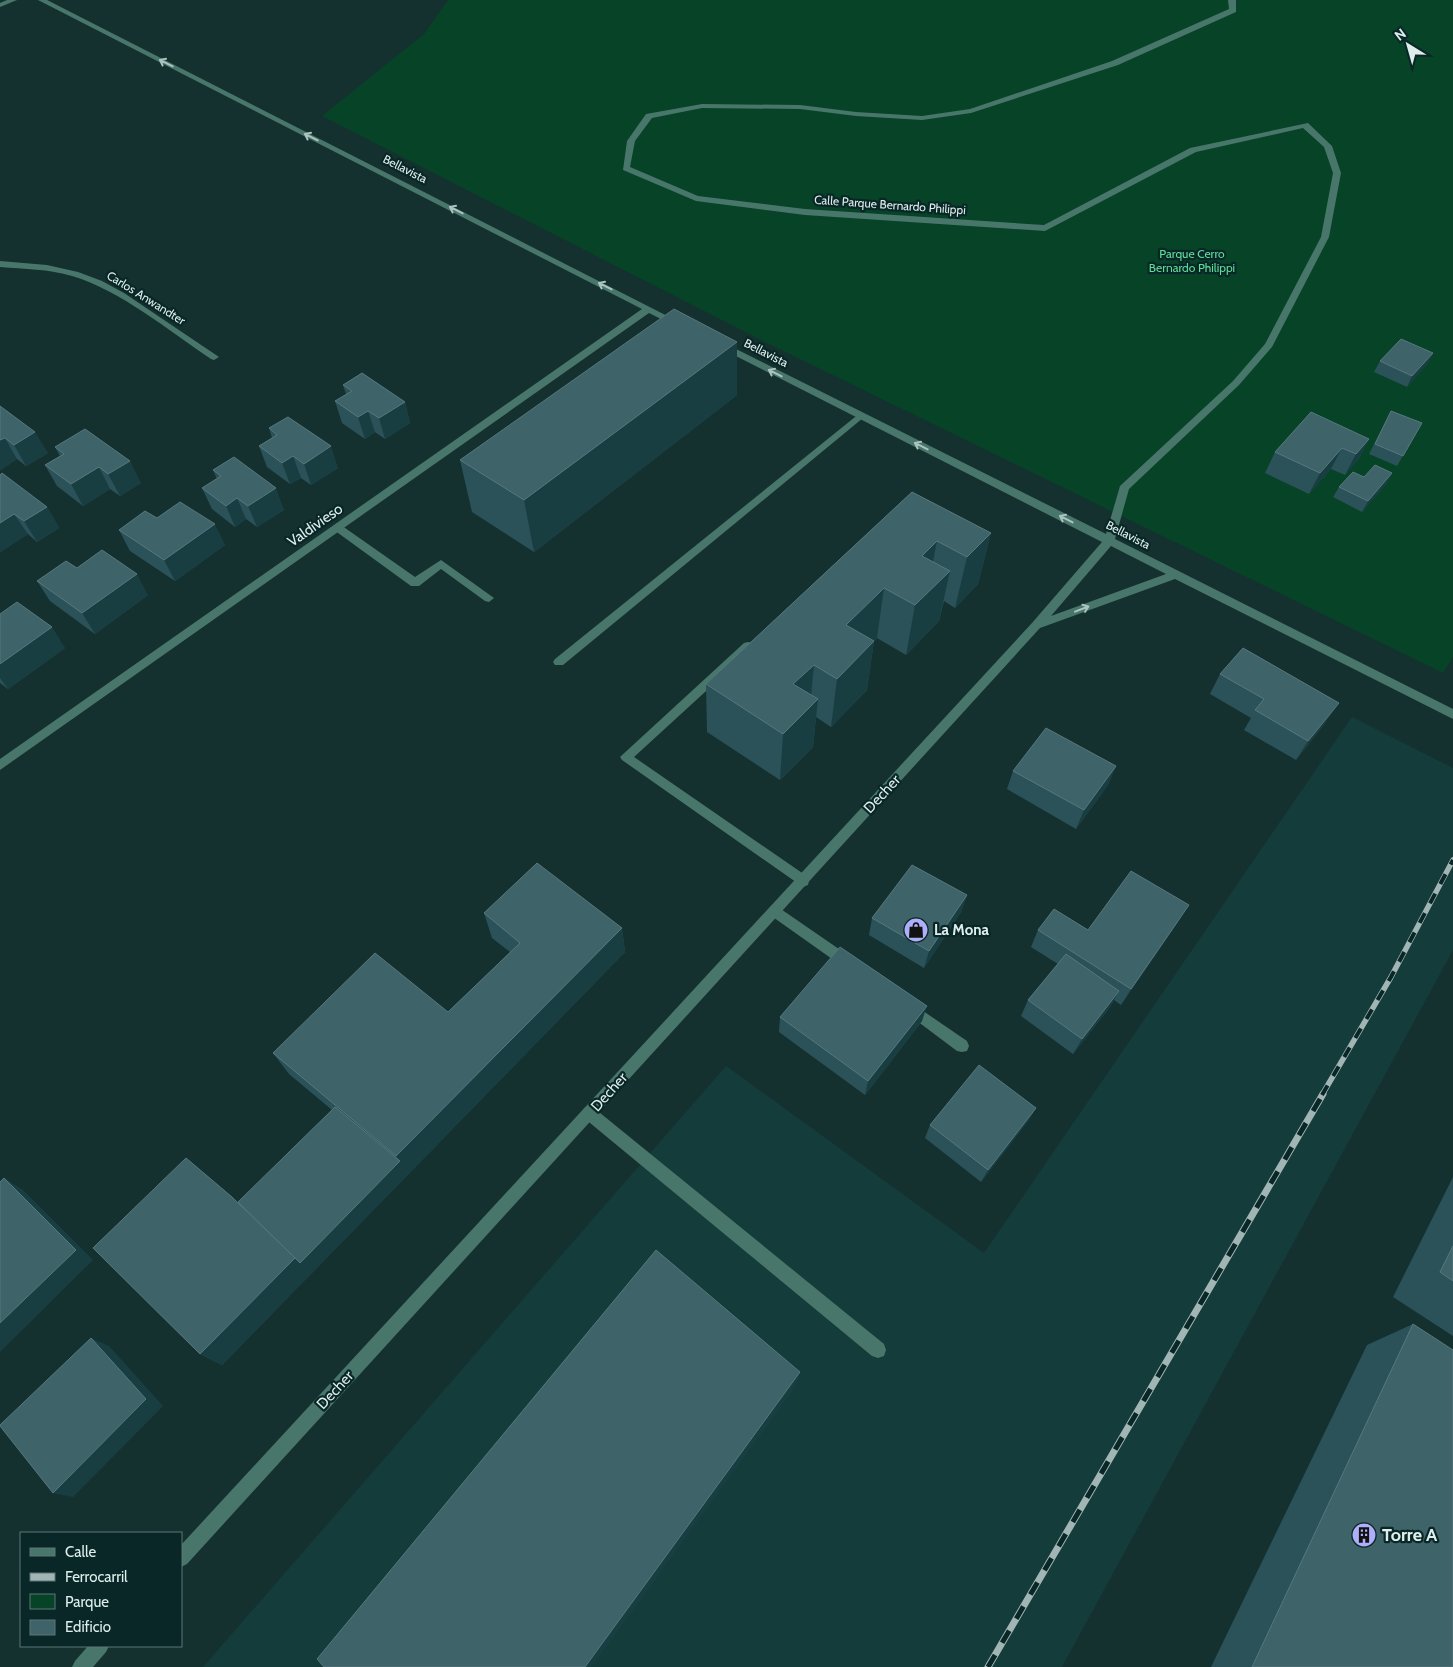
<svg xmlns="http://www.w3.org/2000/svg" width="1453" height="1667" viewBox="0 0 1453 1667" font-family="Cabin,sans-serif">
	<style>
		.built { fill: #143c3b }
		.green { fill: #064327 }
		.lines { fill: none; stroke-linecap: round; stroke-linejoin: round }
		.service { fill: #49766a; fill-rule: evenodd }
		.minor { fill: #49766a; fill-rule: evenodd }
		.rail-far1-casing { stroke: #a1b5b4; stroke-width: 5.5 }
		.rail-casing { stroke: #a1b5b4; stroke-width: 7 }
		.rail-far1 { stroke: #092726; stroke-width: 4; stroke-dasharray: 11; stroke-linecap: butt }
		.rail { stroke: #092726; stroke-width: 5; stroke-dasharray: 14; stroke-linecap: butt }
		.wall { fill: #2b5259 }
		.shaded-wall { fill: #193e42 }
		.building { fill: #3e6369; stroke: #57787e }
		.oneway { stroke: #aac4bf }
		.labels { text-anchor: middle; stroke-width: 4.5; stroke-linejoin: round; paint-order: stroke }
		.far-street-label { font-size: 12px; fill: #deeeed; stroke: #092726 }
		.far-park-label { font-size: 12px; fill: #5fde9a; stroke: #092726 }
		.street-label { font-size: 15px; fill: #deeeed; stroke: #092726 }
		.poi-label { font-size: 15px; font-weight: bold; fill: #deeeed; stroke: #092726; text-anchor: start }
		.near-poi-label { font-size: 18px; font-weight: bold; fill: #deeeed; stroke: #092726; text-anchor: start }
	</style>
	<rect width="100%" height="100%" fill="#143130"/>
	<polygon class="built" points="1352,717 1453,768 1453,950 1062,1667 203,1667 726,1066 984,1253"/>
	<polygon class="green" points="448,0 1453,0 1453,657 1443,673 761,340 322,116 424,34"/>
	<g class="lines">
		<g class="service">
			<polygon points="860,413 863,414 863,418 563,665 555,665 553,662 555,659"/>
			<polygon points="338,523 415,577 441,560 494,598 489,602 485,601 441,569 419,586 411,586 334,530 333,527"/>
			<polygon points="748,642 752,643 754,646 752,649 634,757 808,877 809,881 808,885 803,887 622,760 620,757 744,643"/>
			<polygon points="775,905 852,958 854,962 852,966 847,968 842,966 770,915 768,911 770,907"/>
			<polygon points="910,1002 967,1041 969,1046 967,1051 962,1052 957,1051 905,1012 903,1008 905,1004"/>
			<polygon points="589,1106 594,1108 884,1344 886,1350 884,1356 878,1358 872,1356 584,1118 582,1113 584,1108"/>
		</g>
		<g class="minor">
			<polygon points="7,0 17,0 0,7 0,3"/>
			<polygon points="38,0 47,0 683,324 681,326 675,326 649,313 0,770 0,759 642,309"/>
			<path d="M 1228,0 L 1236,0 L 1236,12 L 1118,65 L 971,113 L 922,120 L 856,116 L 800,109 L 702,108 L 652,118 L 635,141 L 630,167 L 698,196 L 805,209 L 1044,225 L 1190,148 L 1308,123 L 1332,146 L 1341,173 L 1329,237 L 1272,347 L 1239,385 L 1129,489 L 1115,539 L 1453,709 L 1453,719 L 1175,579 L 1040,628 L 187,1564 L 181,1567 L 181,1545 L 1032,623 L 1102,542 L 720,348 L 720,344 L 726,344 L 1106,534 L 1120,486 L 1233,381 L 1265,344 L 1321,237 L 1333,173 L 1324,147 L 1303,128 L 1196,152 L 1045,231 L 805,215 L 696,201 L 623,170 L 627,141 L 646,114 L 702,104 L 800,105 L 856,112 L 922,116 L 970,109 L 1112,61 L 1229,9 ZM 1111,546 L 1166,574 L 1051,616 Z"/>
			<path d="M 0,261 L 47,265 L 78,272 L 102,281 L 124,293 L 219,357 L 214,360 L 211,359 C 171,332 118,289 72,276 C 49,269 24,269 0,267 Z"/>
			<polygon points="88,1646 109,1646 106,1652 93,1667 72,1667 75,1661"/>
		</g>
		<defs>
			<polyline id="rail-far1" points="1322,1095 1391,977 1453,860"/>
			<polyline id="rail" points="988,1667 1323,1094"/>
		</defs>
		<use href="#rail-far1" class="rail-far1-casing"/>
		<use href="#rail" class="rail-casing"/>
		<use href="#rail-far1" class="rail-far1"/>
		<use href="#rail" class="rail"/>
	</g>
	<g class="wall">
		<polygon points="737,342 737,395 534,552 472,512 460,460"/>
		<polygon points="1433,353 1427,364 1407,387 1374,372 1380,361"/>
		<polygon points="343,385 405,402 410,423 385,439 375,432 365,439 342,423 335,401 346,394"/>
		<polygon points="0,406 48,453 26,466 17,459 0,470"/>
		<polygon points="1391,411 1422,423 1397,466 1369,454"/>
		<polygon points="269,428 338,468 311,485 301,478 290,484 267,467 259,446 272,438"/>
		<polygon points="1369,439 1358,460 1345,475 1331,469 1309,494 1265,473 1275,452"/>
		<polygon points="55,447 141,483 120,496 110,489 83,506 57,486 45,465 60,456"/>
		<polygon points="213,470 284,510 257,527 246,519 235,527 212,509 202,488 217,479"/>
		<polygon points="1392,473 1386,484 1362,512 1333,497 1339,487 1364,477"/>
		<polygon points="0,475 47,507 59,528 37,542 28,534 0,552"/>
		<polygon points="912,492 991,533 978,584 955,608 944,601 939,621 906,655 877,638 874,641 867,690 831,727 816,717 813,747 780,780 707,732 706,684"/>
		<polygon points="157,518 225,545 175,581 130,551 119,530"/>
		<polygon points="77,568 148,595 95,634 50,601 37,581"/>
		<polygon points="0,614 65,648 8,689 0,683"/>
		<polygon points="1220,674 1326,722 1296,760 1244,730 1251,718 1210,694"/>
		<polygon points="1116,766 1108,785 1076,829 1007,789 1013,771"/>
		<polygon points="967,895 961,912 924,968 869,935 872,918"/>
		<polygon points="484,913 622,928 625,952 222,1365 200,1354 238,1203 332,1110 289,1074 273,1053 448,1012 510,952 492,938"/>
		<polygon points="1178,922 1121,1005 1114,1000 1110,1007 1073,1054 1021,1016 1028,1000 1058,964 1031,947 1038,930 1088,930"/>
		<polygon points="780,1017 922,1021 865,1095 779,1032"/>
		<polygon points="1036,1108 1028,1121 981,1182 925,1138 930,1125"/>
		<polygon points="1453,1177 1453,1336 1393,1297"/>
		<polygon points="1413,1324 1453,1667 1211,1667 1367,1345"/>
	</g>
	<g class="shaded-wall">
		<polygon points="737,342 737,395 534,552 524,500"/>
		<polygon points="1433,353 1427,364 1407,387 1412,376"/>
		<polygon points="405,402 410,423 385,439 379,418"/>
		<polygon points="368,411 375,432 365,439 358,417"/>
		<polygon points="35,432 48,453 26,466 14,445"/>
		<polygon points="5,438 17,459 0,470 0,440"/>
		<polygon points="1369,439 1358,460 1345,475 1356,454"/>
		<polygon points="331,446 338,468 311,485 304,464"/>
		<polygon points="1342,448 1331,469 1309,494 1320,473"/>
		<polygon points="293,456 301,478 290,484 282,463"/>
		<polygon points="130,461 141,483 120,496 108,474"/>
		<polygon points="99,467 110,489 83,506 71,484"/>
		<polygon points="1392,473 1386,484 1362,512 1368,501"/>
		<polygon points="276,488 284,510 257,527 248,506"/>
		<polygon points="237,498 246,519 235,527 226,506"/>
		<polygon points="47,507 59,528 37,542 24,521"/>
		<polygon points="14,514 28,534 0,552 0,523"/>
		<polygon points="215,524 225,545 175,581 164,560"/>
		<polygon points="991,533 978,584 955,608 967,557"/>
		<polygon points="937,541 927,592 922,556"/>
		<polygon points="950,571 939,621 906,655 915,605"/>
		<polygon points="137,574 148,595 95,634 82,613"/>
		<polygon points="884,588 877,638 841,674 846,625"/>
		<polygon points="52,627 65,648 8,689 0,678 0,664"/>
		<polygon points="874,641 867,690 831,727 837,679"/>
		<polygon points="814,665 810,707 818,699 813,747 780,780 783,734 793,684"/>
		<polygon points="1339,703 1326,722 1296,760 1308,741"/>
		<polygon points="1116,766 1108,785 1076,829 1084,810"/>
		<polygon points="967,895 961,912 924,968 929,951"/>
		<polygon points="1189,905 1178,922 1121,1005 1131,989"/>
		<polygon points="622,928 625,952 409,1174 396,1156"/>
		<polygon points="1119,991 1110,1007 1073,1054 1082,1039"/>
		<polygon points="927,1006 922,1021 865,1095 868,1081"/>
		<polygon points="1036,1108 1028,1121 981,1182 988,1170"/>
		<polygon points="400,1161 409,1174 222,1365 200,1354 251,1214"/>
		<polygon points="4,1178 23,1190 93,1260 0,1352 0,1323"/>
		<polygon points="91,1338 109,1346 163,1406 73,1497 53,1493"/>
		<polygon points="800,1372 796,1386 592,1667 585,1667"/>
	</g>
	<g class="building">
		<polygon points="674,309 737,342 524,500 460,460"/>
		<polygon points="1401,339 1433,353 1412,376 1380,361"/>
		<polygon points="362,373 405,402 379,418 368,411 358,417 335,401 352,391 343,385"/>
		<polygon points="0,406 35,432 14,445 5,438 0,440"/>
		<polygon points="1391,411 1422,423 1403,456 1375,444"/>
		<polygon points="1311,412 1369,439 1356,454 1342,448 1320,473 1275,452"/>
		<polygon points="288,417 331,446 304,464 293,456 282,463 259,446 277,435 269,428"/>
		<polygon points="85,429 130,461 108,474 99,467 71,484 45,465 64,454 55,447"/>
		<polygon points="234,457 276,488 248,506 237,498 226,506 202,488 221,476 213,470"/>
		<polygon points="1375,465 1392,473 1368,501 1339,487 1353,472 1364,477"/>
		<polygon points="2,473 47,507 24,521 14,514 0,523 0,475"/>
		<polygon points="912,492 991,533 967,557 937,541 922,556 950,571 915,605 884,588 846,625 874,641 837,679 814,665 793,684 818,699 783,734 706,684"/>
		<polygon points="180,502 215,524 164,560 119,530 145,511 157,518"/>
		<polygon points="102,550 137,574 82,613 37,581 66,561 77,568"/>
		<polygon points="17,602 52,627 0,664 0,614"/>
		<polygon points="1243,648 1339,703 1308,741 1255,710 1264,699 1220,674"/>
		<polygon points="1046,728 1116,766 1084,810 1013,771"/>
		<polygon points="537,863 622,928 396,1156 273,1053 375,953 448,1012 520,943 484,913"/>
		<polygon points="912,865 967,895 929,951 872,918"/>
		<polygon points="1131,871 1189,905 1131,989 1038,930 1054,909 1088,930"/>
		<polygon points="840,947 927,1006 868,1081 780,1017"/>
		<polygon points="1066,954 1119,991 1082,1039 1028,1000"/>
		<polygon points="979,1065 1036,1108 988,1170 930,1125"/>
		<polygon points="335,1107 400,1161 300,1263 238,1202"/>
		<polygon points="186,1158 232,1197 295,1258 200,1354 93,1248"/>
		<polygon points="4,1178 76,1250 0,1323 0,1182"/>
		<polygon points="1453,1246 1453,1281 1440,1272"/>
		<polygon points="656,1250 800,1372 585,1667 324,1667 317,1659"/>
		<polygon points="1413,1324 1453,1350 1453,1667 1252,1667"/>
		<polygon points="91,1338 146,1399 53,1493 0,1426 0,1425"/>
	</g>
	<defs><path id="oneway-shaft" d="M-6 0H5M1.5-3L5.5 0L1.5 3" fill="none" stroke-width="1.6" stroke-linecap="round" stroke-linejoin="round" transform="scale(1.25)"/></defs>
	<g class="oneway">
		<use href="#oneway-shaft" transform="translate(166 63) rotate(-153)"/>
		<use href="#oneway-shaft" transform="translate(311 137) rotate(-153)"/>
		<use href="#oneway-shaft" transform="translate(456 210) rotate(-153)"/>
		<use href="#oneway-shaft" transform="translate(605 286) rotate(-153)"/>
		<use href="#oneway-shaft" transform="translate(775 373) rotate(-153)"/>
		<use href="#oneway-shaft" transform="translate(921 446) rotate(-153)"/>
		<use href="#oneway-shaft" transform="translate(1066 519) rotate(-153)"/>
		<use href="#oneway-shaft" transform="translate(1082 609) rotate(-21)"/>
	</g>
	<defs>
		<symbol id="shop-disc" viewBox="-11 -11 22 22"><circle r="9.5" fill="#afaefa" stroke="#092726"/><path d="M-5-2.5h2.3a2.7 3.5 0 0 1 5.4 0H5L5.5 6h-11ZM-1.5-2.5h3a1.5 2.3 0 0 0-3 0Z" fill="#111"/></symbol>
		<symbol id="building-disc" viewBox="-11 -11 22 22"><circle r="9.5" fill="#afaefa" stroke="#092726"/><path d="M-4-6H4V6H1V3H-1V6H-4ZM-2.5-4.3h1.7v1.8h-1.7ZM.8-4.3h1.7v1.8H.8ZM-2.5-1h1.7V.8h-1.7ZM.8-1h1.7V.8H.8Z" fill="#111"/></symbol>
	</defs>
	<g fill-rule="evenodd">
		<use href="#shop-disc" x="902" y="916" width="28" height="28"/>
		<use href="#building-disc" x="1350" y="1521" width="28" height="28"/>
	</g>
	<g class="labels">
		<g class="far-street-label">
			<text transform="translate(405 169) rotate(27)" y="4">Bellavista</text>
			<text transform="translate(890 205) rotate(4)" y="4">Calle Parque Bernardo Philippi</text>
			<text transform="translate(146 298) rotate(32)" y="4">Carlos Anwandter</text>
			<text transform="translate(766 353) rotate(27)" y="4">Bellavista</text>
			<text transform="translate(1128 535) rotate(27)" y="4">Bellavista</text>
		</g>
		<g class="far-park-label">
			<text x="1192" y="258">Parque Cerro<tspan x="1192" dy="14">Bernardo Philippi</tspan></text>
		</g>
		<g class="street-label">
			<text transform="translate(315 525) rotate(-35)" y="5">Valdivieso</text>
			<text transform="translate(882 794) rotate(-47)" y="5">Decher</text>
			<text transform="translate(609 1092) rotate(-48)" y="5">Decher</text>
			<text transform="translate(335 1390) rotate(-47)" y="5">Decher</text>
		</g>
		<g class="poi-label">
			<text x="934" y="935">La Mona</text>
		</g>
		<g class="near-poi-label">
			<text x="1382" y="1541">Torre A</text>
		</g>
	</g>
	<rect x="20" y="1532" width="162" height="115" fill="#092726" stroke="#5e7776"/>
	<rect x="30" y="1548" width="25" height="8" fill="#49766a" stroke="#5e7776"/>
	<text x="65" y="1557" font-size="15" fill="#deeeed">Calle</text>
	<rect x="30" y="1573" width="25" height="8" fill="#a1b5b4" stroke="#5e7776"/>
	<text x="65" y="1582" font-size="15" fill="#deeeed">Ferrocarril</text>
	<rect x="30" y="1594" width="25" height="15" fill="#064327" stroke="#5e7776"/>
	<text x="65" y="1607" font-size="15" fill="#deeeed">Parque</text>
	<rect x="30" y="1620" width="25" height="15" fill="#3e6369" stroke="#5e7776"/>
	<text x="65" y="1632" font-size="15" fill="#deeeed">Edificio</text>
	<g transform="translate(1408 45) rotate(323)" stroke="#092726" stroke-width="4" paint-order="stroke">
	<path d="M0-4L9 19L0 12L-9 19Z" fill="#deeeed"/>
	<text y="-8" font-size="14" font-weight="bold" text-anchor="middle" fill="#deeeed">N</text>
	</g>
</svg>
